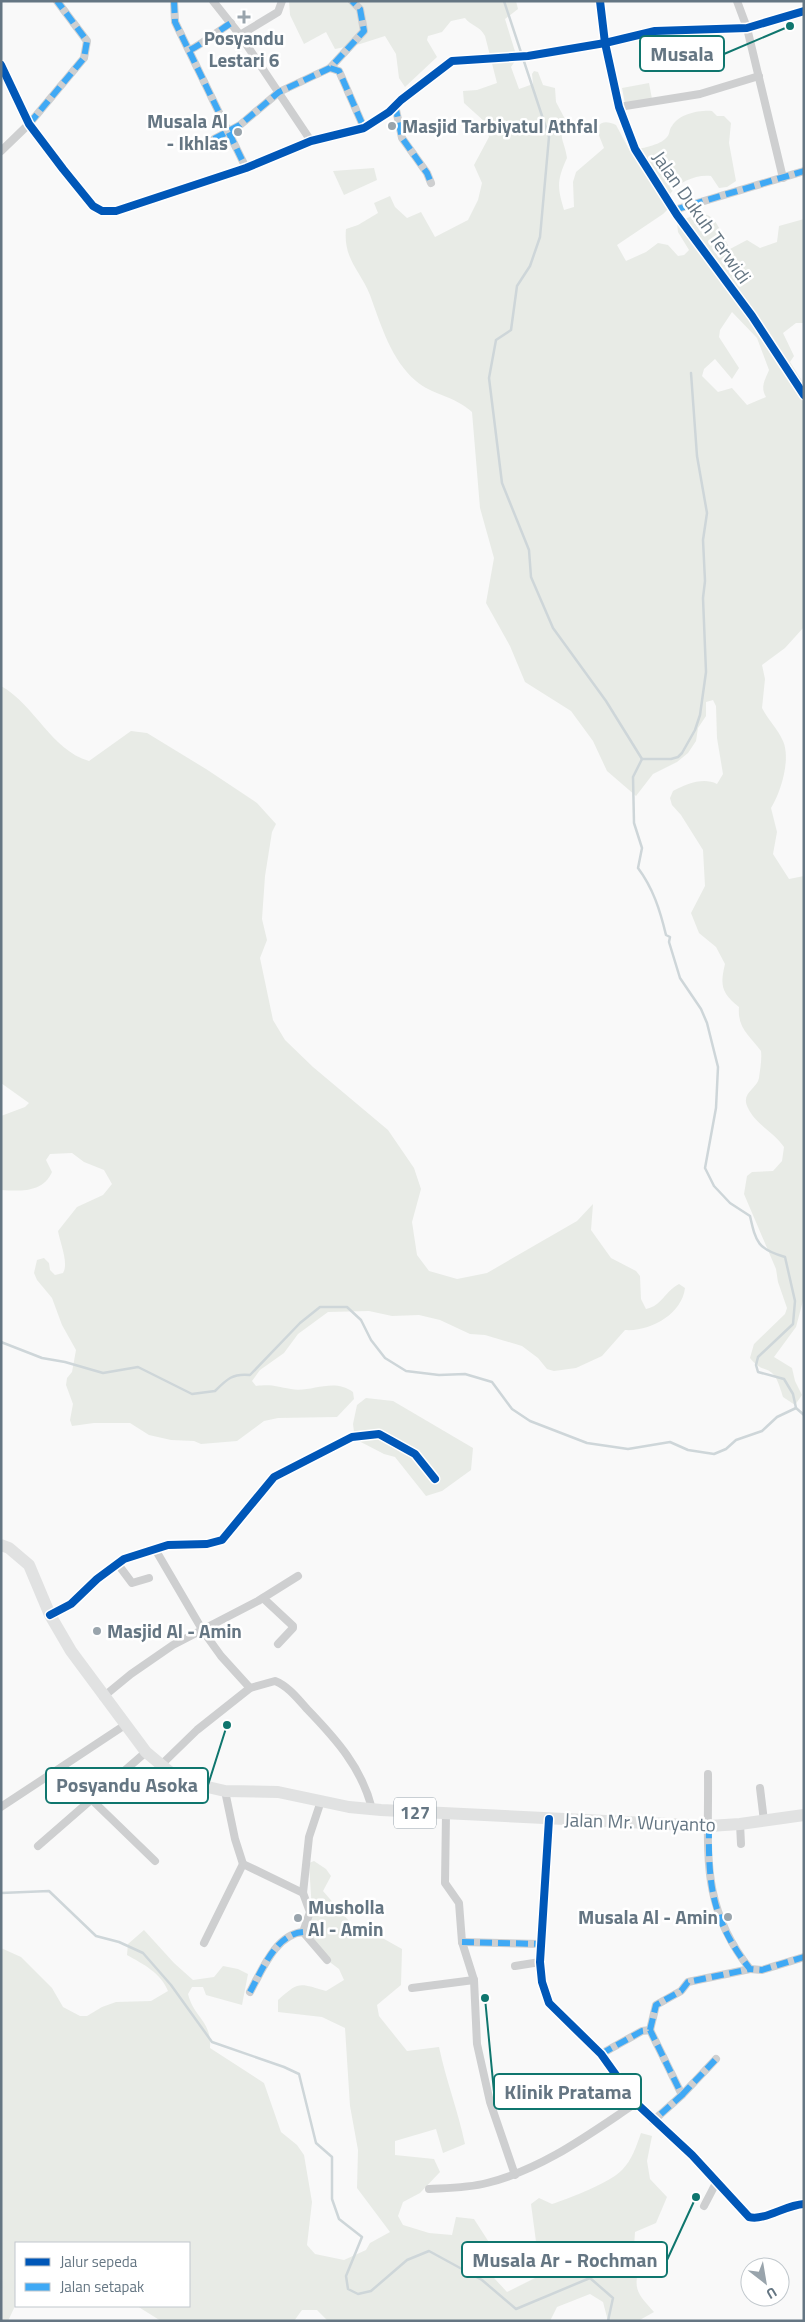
<svg xmlns="http://www.w3.org/2000/svg" width="805" height="2322" viewBox="0 0 805 2322" font-family="'Titillium Web',sans-serif">
	<style>
		.green { fill: #e8ebe6; fill-rule: evenodd }
		.lines { fill: none; stroke-linecap: round; stroke-linejoin: round }
		.stream { stroke: #ced6d9; stroke-width: 2.5 }
		.minor { stroke: #cecfd0; stroke-width: 8 }
		.primary { stroke: #e1e2e2; stroke-width: 12 }
		.quiet { stroke: #3fa9f5; stroke-width: 6; stroke-dasharray: 12 6; stroke-linecap: butt }
		.cycleway-casing { stroke: #fff; stroke-width: 11 }
		.cycleway { stroke: #0057b8; stroke-width: 8 }
		.poi-dot { fill: #99a4ac; stroke: #fff; stroke-width: 2 }
		.labels { text-anchor: middle; stroke-width: 5; stroke-linejoin: round; paint-order: stroke }
		.shield { fill: #fff; stroke: #939fa8; stroke-width: 1 }
		.shield-label { font-size: 18px; font-weight: bold; fill: #657683 }
		.poi-label { font-size: 19px; font-weight: bold; fill: #657683; stroke: #fff; text-anchor: start }
		.street-label { font-size: 19px; fill: #657683; stroke: #fff }
		.leader { fill: none; stroke: #0f766e; stroke-width: 2 }
		.callout-dot { fill: #0f766e; stroke: #fff; stroke-width: 2 }
		.callout { fill: #fff; stroke: #0f766e; stroke-width: 2 }
		.callout-label { font-size: 20px; text-anchor: middle; font-weight: bold; fill: #657683 }
	</style>
	<rect width="100%" height="100%" fill="#f9f9f9"/>
	<g class="green">
		<path d="M 289,1 L 516,1 L 518,9 L 505,19 L 517,58 L 511,67 L 519,89 L 533,84 L 532,74 L 534,71 L 538,72 L 543,85 L 555,88 L 556,102 L 565,119 C 558,141 564,138 567,158 C 557,180 557,187 564,210 L 574,207 L 573,182 L 576,172 L 604,148 L 596,128 C 602,121 607,121 616,125 L 630,151 C 640,148 660,146 667,137 C 670,134 669,129 672,126 C 679,114 699,110 712,111 L 717,116 L 724,116 L 731,123 L 729,143 L 736,181 L 727,187 L 719,188 L 711,176 C 697,174 678,182 670,194 L 674,203 L 663,214 L 617,245 L 626,261 L 646,252 L 658,243 L 668,245 L 678,256 L 684,255 L 689,250 L 678,232 L 677,223 C 714,204 713,218 730,249 L 747,240 L 760,248 L 777,242 L 779,226 L 804,219 L 804,323 L 796,323 L 783,333 L 794,356 L 790,362 L 804,384 L 804,627 L 785,648 L 762,665 L 765,679 L 762,708 C 768,720 778,729 783,741 C 791,759 781,792 771,808 L 777,832 L 773,854 L 789,879 L 804,876 L 804,1297 L 796,1327 L 774,1357 L 792,1368 L 795,1381 L 802,1395 L 795,1405 L 783,1397 C 781,1391 778,1379 773,1374 C 765,1366 761,1372 750,1358 L 754,1344 L 785,1314 L 787,1308 L 778,1282 L 776,1269 L 744,1194 L 747,1176 L 752,1172 L 773,1171 L 782,1161 L 784,1147 C 774,1132 756,1125 748,1108 C 740,1093 757,1089 759,1078 C 760,1070 762,1060 761,1051 C 750,1036 737,1028 739,1007 C 721,993 720,985 725,964 L 716,947 L 699,933 L 691,913 L 705,886 L 703,850 L 681,815 L 672,805 L 670,798 L 673,791 C 687,784 703,777 717,784 L 723,774 L 717,738 L 716,706 L 713,700 L 706,702 L 706,716 L 698,728 L 696,741 L 688,753 L 677,762 L 653,774 L 636,796 L 607,771 L 593,741 L 571,711 L 525,682 L 510,646 L 486,603 L 494,558 L 480,508 L 472,412 C 455,396 432,395 416,381 C 391,360 381,325 370,295 C 360,270 343,259 346,229 L 358,225 L 378,213 L 374,203 L 390,196 L 395,207 L 407,218 L 421,212 L 435,237 L 468,220 L 478,200 L 482,183 L 474,165 L 489,137 L 485,122 L 464,103 L 463,91 L 477,90 L 497,83 L 485,36 C 480,26 471,26 465,18 L 451,21 L 442,32 L 428,36 L 427,40 L 437,57 L 405,87 L 399,78 L 396,54 L 385,36 L 360,44 L 335,49 L 326,32 L 304,44 L 290,15 ZM 732,312 L 757,338 L 769,370 C 765,380 760,387 766,397 L 747,405 L 732,388 L 718,392 L 702,376 L 704,369 L 715,359 L 732,379 L 739,368 L 719,337 L 720,330 Z"/>
		<polygon points="649,83 652,99 625,104 622,88"/>
		<polygon points="374,168 377,180 344,195 333,171"/>
		<path d="M 1,686 C 35,705 51,750 89,761 L 131,731 L 147,733 L 206,769 L 257,803 L 276,824 L 272,832 L 265,876 L 262,919 L 267,940 L 260,958 L 273,1020 L 285,1040 L 313,1067 L 388,1130 L 414,1168 L 421,1189 L 412,1222 L 417,1255 L 429,1271 L 457,1279 L 487,1273 L 577,1221 L 593,1204 L 591,1230 L 611,1258 L 636,1271 L 640,1276 L 641,1299 L 646,1309 C 662,1306 665,1291 679,1284 L 685,1288 C 682,1314 650,1332 625,1330 L 602,1356 L 576,1368 L 554,1371 L 547,1369 L 538,1358 L 522,1346 L 485,1335 L 470,1334 L 440,1320 L 419,1315 L 392,1316 L 369,1311 L 328,1312 L 298,1334 L 284,1353 L 260,1370 L 252,1381 L 256,1386 C 273,1384 276,1387 291,1389 C 311,1393 333,1377 353,1392 L 354,1399 L 337,1417 L 278,1418 L 264,1421 L 237,1441 L 201,1444 L 194,1441 L 171,1440 L 149,1435 L 130,1423 L 94,1423 L 72,1426 L 70,1420 L 73,1404 L 66,1385 L 67,1378 L 72,1372 L 76,1350 L 62,1325 L 52,1298 L 37,1280 L 34,1273 L 37,1260 L 44,1258 L 49,1263 L 50,1270 L 55,1275 L 63,1273 C 69,1263 60,1243 58,1231 L 77,1207 L 103,1195 L 112,1184 L 104,1170 L 84,1162 L 72,1153 L 50,1154 L 46,1160 L 52,1172 C 43,1193 20,1191 1,1190 L 1,1116 L 25,1107 L 29,1103 L 1,1083 Z"/>
		<polygon points="366,1398 393,1401 473,1448 471,1470 442,1491 426,1496 395,1457 384,1454 355,1439 353,1424 357,1405"/>
		<path d="M 314,1861 L 326,1869 L 331,1876 L 323,1891 L 355,1928 L 377,1935 L 402,1949 L 401,1985 L 377,2005 L 379,2016 L 407,2051 L 439,2047 C 446,2080 458,2111 465,2144 L 443,2153 L 436,2129 L 395,2141 L 395,2155 L 434,2159 L 440,2172 L 420,2193 L 403,2202 L 398,2216 L 403,2225 L 429,2233 L 452,2235 L 456,2217 L 474,2219 L 494,2250 L 483,2266 L 507,2292 L 563,2264 L 566,2249 L 537,2249 L 531,2204 L 539,2198 L 552,2204 C 568,2199 611,2182 622,2170 C 632,2160 636,2147 641,2133 L 652,2136 L 647,2161 L 650,2179 L 667,2197 L 656,2223 L 635,2232 L 634,2247 L 641,2263 C 632,2289 637,2293 654,2312 L 638,2321 L 608,2321 L 603,2302 L 590,2294 L 557,2307 L 550,2321 L 328,2321 L 317,2310 L 302,2310 L 294,2321 L 161,2321 L 137,2306 L 189,2306 L 189,2243 L 16,2243 L 16,2304 L 8,2321 L 1,2321 L 1,1948 L 21,1957 L 52,1988 L 63,2007 L 80,2016 L 87,2016 L 102,2007 L 116,2002 L 151,2001 L 168,1991 C 161,1973 143,1964 127,1955 L 128,1944 L 144,1930 L 174,1963 L 193,1980 L 214,1977 L 223,1966 L 238,1969 L 248,1974 L 242,2005 L 206,1995 L 203,1987 L 192,1987 L 188,1994 C 194,2018 212,2021 210,2048 L 264,2083 L 281,2132 L 297,2145 L 304,2155 L 312,2202 L 307,2245 L 315,2254 L 344,2260 L 366,2250 L 370,2243 L 390,2232 L 357,2188 L 358,2150 L 350,2106 L 345,2028 L 322,2017 L 278,2012 L 278,2000 C 299,1981 299,1983 326,1991 L 344,1980 L 339,1969 L 315,1951 L 310,1930 L 312,1911 L 309,1863 Z"/>
	</g>
	<g class="lines">
		<g class="stream">
			<polyline points="504,1 549,137 540,237 530,266 517,286 511,330 496,340 489,378 502,483 529,550 531,577 553,628 606,701 642,759"/>
			<path d="M 642,759 L 633,777 L 634,823 L 642,848 L 638,868 C 653,888 660,910 666,935 L 670,937 L 669,942 L 680,978 L 701,1009 L 707,1023 L 718,1067 L 716,1108 L 705,1168 L 714,1186 L 730,1203 L 750,1216 C 756,1243 758,1249 785,1257 L 795,1301 L 793,1324 L 758,1357 L 756,1365 L 758,1372 L 784,1379 L 793,1394 L 796,1408"/>
			<polyline points="642,759 671,759 678,757 682,753 695,730 700,715 706,672 703,598 705,581 703,540 707,513 697,456 691,373"/>
			<path d="M 1,1342 L 42,1358 L 65,1362 L 103,1373 L 138,1367 L 192,1394 L 215,1391 C 227,1379 233,1373 250,1375 L 300,1323 L 320,1307 L 347,1307 L 361,1320 L 371,1340 L 385,1358 L 406,1371 L 439,1375 L 465,1374 L 492,1382 L 512,1409 L 530,1421 L 587,1443 L 628,1449 L 670,1442 L 688,1450 L 714,1454 L 726,1449 L 736,1440 L 762,1431 L 777,1417 L 796,1408 L 804,1415"/>
			<polyline points="1,1893 49,1891 96,1936 119,1942 143,1953 171,1985 212,2042 284,2067 299,2074 316,2143 332,2157 332,2199 339,2219 362,2237 346,2276 348,2289 358,2294 371,2291 407,2260 429,2251 482,2280 516,2309 590,2278 613,2298 608,2321"/>
		</g>
		<g class="minor">
			<polyline points="174,1 175,22 246,168"/>
			<polyline points="213,1 240,35 311,141"/>
			<polyline points="600,1 605,43 619,107 635,149 677,215 752,316 804,395"/>
			<polyline points="737,1 747,28 783,178"/>
			<polyline points="240,35 278,12 282,1"/>
			<path d="M 190,50 C 205,42 217,32 231,23"/>
			<polyline points="1,65 29,124 63,169 93,206 102,211 116,211 246,168 311,141 364,128 389,112 401,100 452,61 528,56 605,43 655,31 747,28 804,11"/>
			<polyline points="330,68 339,71 364,128"/>
			<polyline points="395,105 402,138 427,173 431,183"/>
			<polyline points="619,107 700,94 759,76"/>
			<polyline points="214,139 240,125 279,92 330,68 364,31 360,9 352,1"/>
			<polyline points="1,151 29,124 84,58 87,41 57,1"/>
			<polyline points="674,210 804,171"/>
			<path d="M 155,1549 L 203,1631 L 221,1656 L 250,1688 L 275,1681 C 288,1686 298,1699 307,1709 C 336,1739 362,1768 372,1809"/>
			<polyline points="117,1563 132,1583 149,1578"/>
			<polyline points="263,1598 293,1626 293,1628 278,1644"/>
			<polyline points="50,1615 71,1604 97,1579 124,1559 168,1545 207,1544 222,1540 274,1477 352,1437 379,1434 415,1454 435,1479"/>
			<polyline points="103,1697 131,1674 173,1645 258,1601 298,1576"/>
			<polyline points="161,1765 197,1730 250,1688"/>
			<path d="M 708,1774 C 709,1851 699,1905 750,1969 L 762,1970 L 804,1957"/>
			<polyline points="760,1788 764,1821"/>
			<polyline points="225,1791 235,1839 243,1864 303,1893 310,1912 303,1932 327,1960"/>
			<polyline points="92,1800 155,1861"/>
			<polyline points="1,1807 125,1725"/>
			<polyline points="446,1814 445,1883 459,1903 462,1942 474,1980 477,2044 490,2102 515,2175"/>
			<path d="M 549,1819 L 540,1962 L 542,1982 L 549,2003 L 601,2054 L 636,2103 L 692,2155 L 749,2217 C 765,2221 785,2205 804,2204"/>
			<polyline points="740,1824 741,1844"/>
			<polyline points="38,1846 146,1752"/>
			<polyline points="303,1893 309,1837 321,1801"/>
			<polyline points="462,1942 541,1944"/>
			<polyline points="204,1943 243,1864"/>
			<polyline points="515,1966 540,1962"/>
			<polyline points="412,1988 474,1980"/>
			<path d="M 250,1992 C 262,1970 276,1934 303,1932"/>
			<polyline points="650,2030 656,2005 681,1991 688,1982 750,1969"/>
			<polyline points="601,2054 642,2031 650,2030 682,2095 653,2121"/>
			<polyline points="682,2095 716,2059"/>
			<path d="M 429,2189 C 448,2188 468,2188 487,2183 C 543,2169 588,2135 636,2103"/>
			<polyline points="704,2206 716,2183"/>
		</g>
		<polyline class="primary" points="1,1545 9,1548 29,1565 50,1615 71,1651 146,1752 171,1773 190,1783 225,1791 278,1792 349,1807 381,1810 709,1826 740,1824 804,1815"/>
		<g class="quiet">
			<polyline points="174,1 175,22 246,168"/>
			<path d="M 190,50 C 205,42 217,32 231,23"/>
			<polyline points="330,68 339,71 364,128"/>
			<polyline points="395,105 402,138 427,173 431,183"/>
			<polyline points="29,124 84,58 87,41 57,1"/>
			<polyline points="214,139 240,125 279,92 330,68 364,31 360,9 352,1"/>
			<polyline points="674,210 804,171"/>
			<path d="M 709,1826 C 708,1885 712,1921 750,1969 L 762,1970 L 804,1957"/>
			<polyline points="462,1942 541,1944"/>
			<path d="M 250,1992 C 262,1970 276,1934 303,1932"/>
			<polyline points="650,2030 656,2005 681,1991 688,1982 750,1969"/>
			<polyline points="601,2054 642,2031 650,2030 682,2095 653,2121"/>
			<polyline points="682,2095 716,2059"/>
		</g>
		<defs>
			<g id="cycleway">
				<polyline points="600,1 605,43 619,107 635,149 677,215 752,316 804,395"/>
				<polyline points="1,65 29,124 63,169 93,206 102,211 116,211 246,168 311,141 364,128 389,112 401,100 452,61 528,56 605,43 655,31 747,28 804,11"/>
				<polyline points="50,1615 71,1604 97,1579 124,1559 168,1545 207,1544 222,1540 274,1477 352,1437 379,1434 415,1454 435,1479"/>
				<path d="M 549,1819 L 540,1962 L 542,1982 L 549,2003 L 601,2054 L 636,2103 L 692,2155 L 749,2217 C 765,2221 785,2205 804,2204"/>
			</g>
		</defs>
		<use href="#cycleway" class="cycleway-casing"/>
		<use href="#cycleway" class="cycleway"/>
	</g>
	<g class="poi-dot">
		<path d="M241.5 9.5h5v5h5v5h-5v5h-5v-5h-5v-5h5z"/>
		<circle cx="392" cy="126" r="5"/>
		<circle cx="238" cy="132" r="5"/>
		<circle cx="97" cy="1631" r="5"/>
		<circle cx="728" cy="1917" r="5"/>
		<circle cx="298" cy="1918" r="5"/>
	</g>
	<g class="labels">
		<rect class="shield" x="394" y="1797.5" width="42" height="31" rx="4"/>
		<g class="shield-label">
			<text x="415" y="1819">127</text>
		</g>
		<g class="poi-label">
			<text x="244" y="45" text-anchor="middle">Posyandu<tspan x="244" dy="22">Lestari 6</tspan></text>
			<text x="228" y="128" text-anchor="end">Musala Al<tspan x="228" dy="22">- Ikhlas</tspan></text>
			<text x="402" y="133">Masjid Tarbiyatul Athfal</text>
			<text x="107" y="1638">Masjid Al - Amin</text>
			<text x="308" y="1914">Musholla<tspan x="308" dy="22">Al - Amin</tspan></text>
			<text x="718" y="1924" text-anchor="end">Musala Al - Amin</text>
		</g>
		<g class="street-label">
			<text transform="translate(702 217) rotate(55)" y="7">Jalan Dukuh Terwidi</text>
			<text transform="translate(640 1822) rotate(2)" y="7">Jalan Mr. Wuryanto</text>
		</g>
	</g>
	<path class="leader" d="M790 26L724 54M227 1725L208 1785M485 1998L494 2092M696 2197L667 2260"/>
	<g class="callout-dot">
		<circle cx="790" cy="26" r="5"/>
		<circle cx="227" cy="1725" r="5"/>
		<circle cx="485" cy="1998" r="5"/>
		<circle cx="696" cy="2197" r="5"/>
	</g>
	<g class="callout">
		<rect x="640" y="36" width="84" height="35" rx="5"/>
		<rect x="46" y="1768" width="162" height="35" rx="5"/>
		<rect x="494" y="2074" width="147" height="35" rx="5"/>
		<rect x="462" y="2242" width="205" height="35" rx="5"/>
	</g>
	<g class="callout-label">
		<text x="682" y="61">Musala</text>
		<text x="127" y="1792">Posyandu Asoka</text>
		<text x="568" y="2099">Klinik Pratama</text>
		<text x="565" y="2267">Musala Ar - Rochman</text>
	</g>
	<rect width="805" height="2322" fill="none" stroke="#657683" stroke-width="5"/>
	<rect x="15" y="2242" width="175" height="65" fill="#ffffff" stroke="#c1c8cd"/>
	<rect x="25" y="2258" width="25" height="8" fill="#0057b8" stroke="#c1c8cd"/>
	<text x="60" y="2267" font-size="15" fill="#657683">Jalur sepeda</text>
	<rect x="25" y="2283" width="25" height="8" fill="#3fa9f5" stroke="#c1c8cd"/>
	<text x="60" y="2292" font-size="15" fill="#657683">Jalan setapak</text>
	<g transform="translate(765 2282) rotate(149)"><circle r="24" fill="#ffffff" stroke="#c1c8cd"/>
	<path d="M0-4L9 19L0 12L-9 19Z" fill="#99a4ac"/>
	<text y="-8" font-size="14" font-weight="bold" text-anchor="middle" fill="#657683">U</text>
	</g>
</svg>
